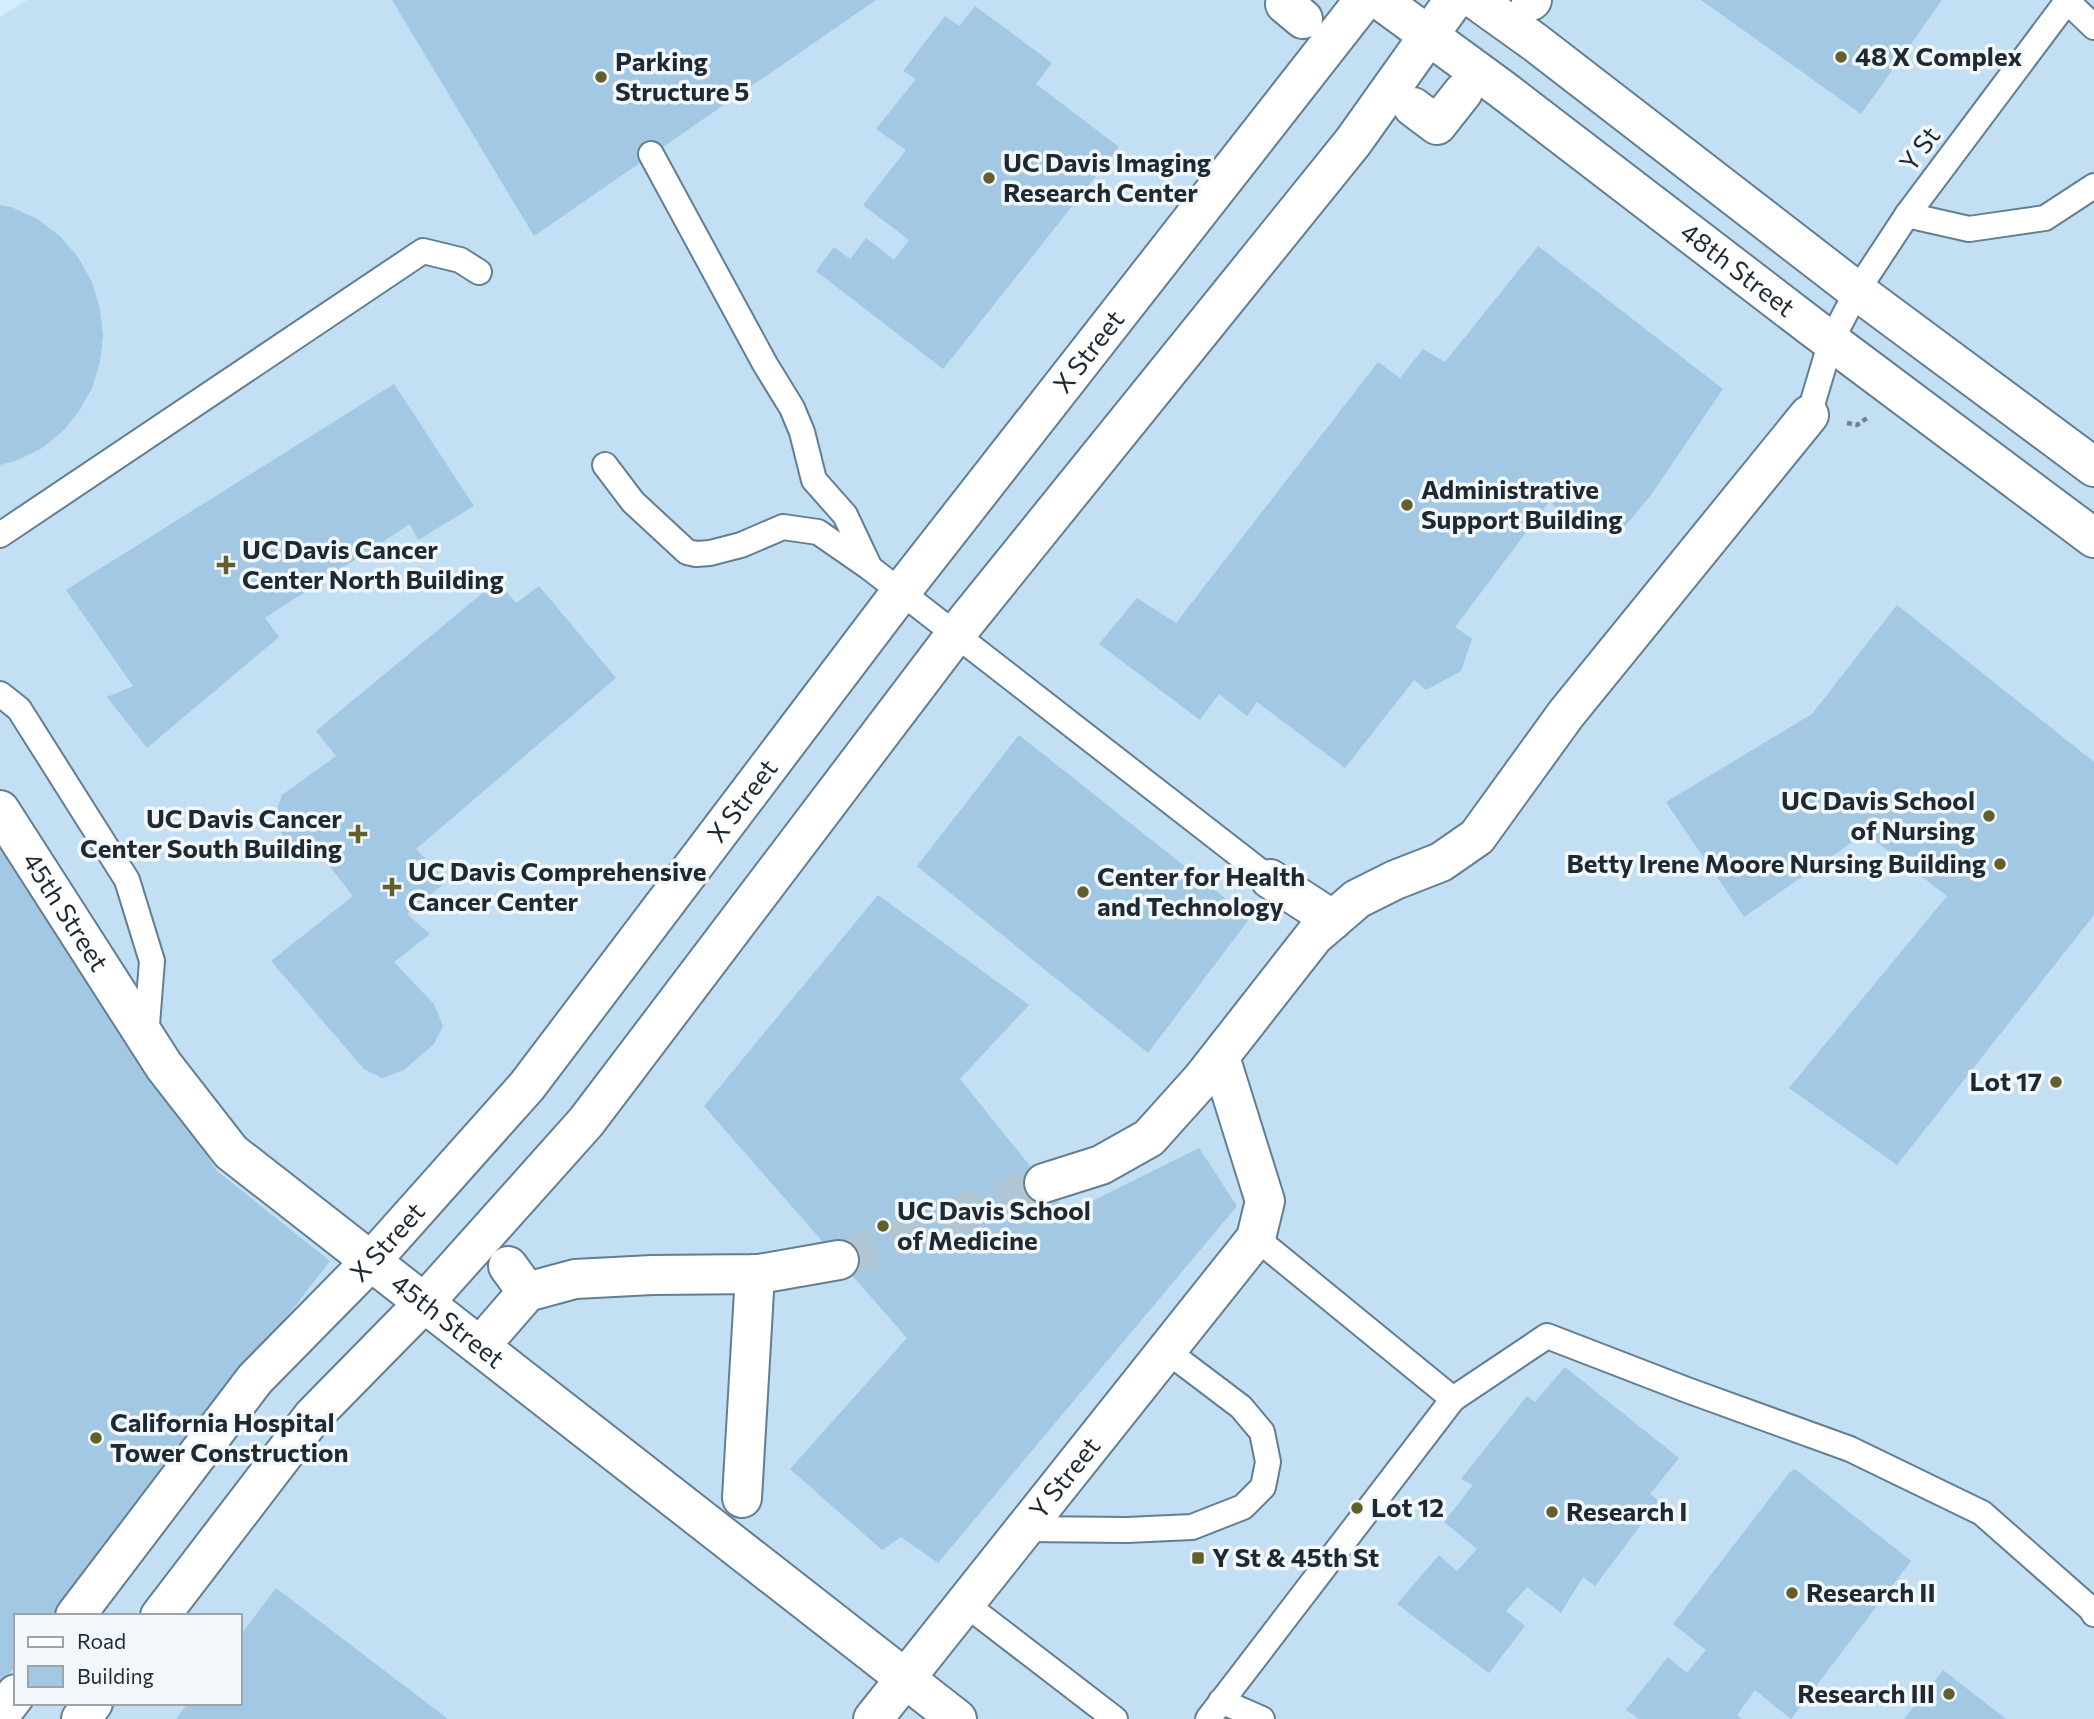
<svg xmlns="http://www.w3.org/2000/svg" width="2094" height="1719" viewBox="0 0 2094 1719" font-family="Commissioner,sans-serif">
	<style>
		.built { fill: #c2dff4; fill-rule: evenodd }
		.building { fill: #a2c8e3 }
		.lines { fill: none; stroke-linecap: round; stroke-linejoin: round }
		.street-tunnel { stroke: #b0c6d5; stroke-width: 38; stroke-dasharray: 38 19; stroke-linecap: butt }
		.lane-casing { stroke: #637e92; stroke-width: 28 }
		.street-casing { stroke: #637e92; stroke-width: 42 }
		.path { stroke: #70828e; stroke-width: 4.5; stroke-dasharray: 5 3.5; stroke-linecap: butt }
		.lane { stroke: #fff; stroke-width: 24 }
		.street { stroke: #fff; stroke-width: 38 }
		.poi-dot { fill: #615f2c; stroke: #f1f7fb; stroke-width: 2.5 }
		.labels { text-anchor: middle; stroke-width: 7; stroke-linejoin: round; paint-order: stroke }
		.poi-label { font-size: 26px; font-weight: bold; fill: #1e2932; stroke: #f1f7fb; text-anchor: start }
		.street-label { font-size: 26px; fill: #1e2932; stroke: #f1f7fb }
	</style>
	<rect width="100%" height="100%" fill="#d4edfe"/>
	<path class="built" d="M 27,0 L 2094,0 L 2094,1719 L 0,1719 L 0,17 ZM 16,1616 L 240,1616 L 240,1703 L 16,1703 Z"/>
	<g class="building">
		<polygon points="392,0 876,0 534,236"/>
		<polygon points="1701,0 1942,0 1861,114"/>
		<polygon points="975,6 1052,63 1036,84 1119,147 943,369 816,271 834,247 850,259 866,238 894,260 909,240 863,205 906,150 876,129 916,79 903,71 945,16 959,26"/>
		<polygon points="0,205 11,207 37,219 60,236 78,257 92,282 100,309 103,336 100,362 92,388 79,411 63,431 42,448 18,460 0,465"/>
		<polygon points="1538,246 1723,389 1651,495 1620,532 1585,508 1574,521 1549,502 1455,627 1472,639 1461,671 1426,690 1414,680 1345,768 1257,702 1247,716 1219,694 1200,720 1099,644 1137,598 1176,623 1378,362 1400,378 1423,349 1445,362"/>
		<polygon points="394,384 474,506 418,540 410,524 265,618 279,637 147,748 107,697 133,686 66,590"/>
		<polygon points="497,581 516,603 539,586 616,678 416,849 447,881 407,914 430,934 394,962 434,1004 443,1026 434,1044 404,1070 382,1078 364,1069 271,961 353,896 316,849 305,859 290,844 275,825 278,806 282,795 336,756 316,731"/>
		<polygon points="1897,605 2094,762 2094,915 1897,1165 1789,1088 1947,896 1865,833 1744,917 1666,802 1812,714"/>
		<polygon points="1019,735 1250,918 1148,1053 917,866"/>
		<polygon points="0,838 217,1171 330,1261 54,1616 16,1616 16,1665 0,1685"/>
		<polygon points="878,895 1029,1005 960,1079 1068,1213 1199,1148 1237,1206 938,1563 901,1537 882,1550 790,1469 907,1338 704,1106"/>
		<polygon points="1565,1367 1679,1458 1650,1494 1659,1501 1595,1586 1583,1577 1561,1613 1527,1587 1506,1611 1525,1626 1489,1673 1397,1604 1439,1555 1457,1571 1477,1549 1444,1522 1473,1485 1461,1479 1527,1396 1535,1402"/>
		<polygon points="1795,1469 1911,1561 1791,1719 1755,1690 1737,1715 1742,1719 1639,1719 1626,1710 1668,1657 1687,1673 1706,1650 1673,1624 1790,1472"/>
		<polygon points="276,1588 448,1719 176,1719 188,1703 240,1703 240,1636"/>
		<polygon points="1943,1670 2006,1719 1904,1719"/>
	</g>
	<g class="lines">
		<polyline class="street-tunnel" points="839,1260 1044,1183"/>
		<defs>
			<g id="lane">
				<polyline points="2067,1 2094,27"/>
				<polyline points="651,154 765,364 792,408 802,432 814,480 845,515 870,568"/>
				<polyline points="1907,215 1969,229 2045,218 2094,186"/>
				<polyline points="1809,415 1831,341 1857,291 1907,215 2068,0"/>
				<polyline points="605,465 633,502 687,552 696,554 710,553 741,545 783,527 818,532 870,568 1270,879"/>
				<polyline points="0,535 423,251 460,260 479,272"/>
				<polyline points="0,694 19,709 127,880 152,961 146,1037"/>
				<polyline points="1256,1238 1453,1399"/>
				<polyline points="1023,1529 1127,1530 1192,1527 1243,1507 1263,1487 1268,1462 1262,1432 1241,1407 1167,1351"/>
				<polyline points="964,1603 1115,1719"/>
				<polyline points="1221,1701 1262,1719"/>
				<polyline points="1208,1719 1453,1399 1547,1336 1687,1390 1850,1449 1982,1513 2091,1609 2094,1614"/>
			</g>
			<g id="street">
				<polyline points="1288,0 1285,4 1303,19"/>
				<path id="s1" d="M 1380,0 L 1503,90 L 1812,327 L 2094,538"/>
				<polyline points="1476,0 1536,43 1857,291 2094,467"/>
				<polyline points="1531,1 1532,0"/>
				<polyline points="1413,107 1437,125 1463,92"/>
				<path id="s2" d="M 0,810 L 164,1066 L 231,1152 L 957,1719"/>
				<polyline points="1270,879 1333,920"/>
				<polyline points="1044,1183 1101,1165 1149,1138 1202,1079 1314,936 1357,899 1395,880 1441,862 1477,837 1566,714 1809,415"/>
				<polyline points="527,1292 575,1279 652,1275 759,1274 839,1260"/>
				<polyline points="494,1330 527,1292 508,1266"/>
				<polyline points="742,1498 755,1274"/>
				<path id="s3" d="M 75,1616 L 255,1379 L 371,1261 L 527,1086 L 900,593 L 1364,0"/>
				<polyline points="160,1616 313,1416 424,1303 586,1122 955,635 1353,142 1454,0"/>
				<polyline points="0,1715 16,1694"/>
				<polyline points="81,1719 93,1703"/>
				<path id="s4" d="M 873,1719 L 1256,1238 L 1265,1201 L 1220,1057"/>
			</g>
		</defs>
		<use href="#lane" class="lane-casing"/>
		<use href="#street" class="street-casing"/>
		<polyline class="path" points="1847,423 1857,425 1867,418"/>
		<use href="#lane" class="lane"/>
		<use href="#street" class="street"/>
	</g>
	<g class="poi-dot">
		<circle cx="1841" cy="57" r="7"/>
		<circle cx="601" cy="77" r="7"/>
		<circle cx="989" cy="178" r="7"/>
		<circle cx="1407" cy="505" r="7"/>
		<path d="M222.5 554.5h7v7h7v7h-7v7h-7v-7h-7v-7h7z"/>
		<circle cx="1989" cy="816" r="7"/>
		<path d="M354.5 823.5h7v7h7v7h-7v7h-7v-7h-7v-7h7z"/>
		<circle cx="2000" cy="864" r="7"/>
		<path d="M388.5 876.5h7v7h7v7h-7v7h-7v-7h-7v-7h7z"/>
		<circle cx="1083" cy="892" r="7"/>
		<circle cx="2056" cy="1082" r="7"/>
		<circle cx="883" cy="1226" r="7"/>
		<circle cx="96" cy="1438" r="7"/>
		<circle cx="1357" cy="1508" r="7"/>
		<circle cx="1552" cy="1512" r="7"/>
		<rect x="1191" y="1551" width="14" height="14" rx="3.5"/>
		<circle cx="1792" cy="1593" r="7"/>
		<circle cx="1949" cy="1694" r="7"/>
	</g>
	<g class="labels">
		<g class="poi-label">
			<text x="1855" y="66">48 X Complex</text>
			<text x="615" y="71">Parking<tspan x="615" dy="30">Structure 5</tspan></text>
			<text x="1003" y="172">UC Davis Imaging<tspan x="1003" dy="30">Research Center</tspan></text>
			<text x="1421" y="499">Administrative<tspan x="1421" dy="30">Support Building</tspan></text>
			<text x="242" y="559">UC Davis Cancer<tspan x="242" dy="30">Center North Building</tspan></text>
			<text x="1975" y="810" text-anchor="end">UC Davis School<tspan x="1975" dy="30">of Nursing</tspan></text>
			<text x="342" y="828" text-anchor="end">UC Davis Cancer<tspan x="342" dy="30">Center South Building</tspan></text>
			<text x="1986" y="873" text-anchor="end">Betty Irene Moore Nursing Building</text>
			<text x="408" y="881">UC Davis Comprehensive<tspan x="408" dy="30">Cancer Center</tspan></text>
			<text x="1097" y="886">Center for Health<tspan x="1097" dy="30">and Technology</tspan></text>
			<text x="2042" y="1091" text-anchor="end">Lot 17</text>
			<text x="897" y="1220">UC Davis School<tspan x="897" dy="30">of Medicine</tspan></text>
			<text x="110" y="1432">California Hospital<tspan x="110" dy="30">Tower Construction</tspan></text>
			<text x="1371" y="1517">Lot 12</text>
			<text x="1566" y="1521">Research I</text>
			<text x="1212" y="1567">Y St &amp; 45th St</text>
			<text x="1806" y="1602">Research II</text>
			<text x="1935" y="1703" text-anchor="end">Research III</text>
		</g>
		<g class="street-label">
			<text transform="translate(1920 149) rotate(-53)" y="9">Y St</text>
			<text dy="9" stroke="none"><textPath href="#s1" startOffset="448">48th Street</textPath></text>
			<text dy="9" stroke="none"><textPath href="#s3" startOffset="1622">X Street</textPath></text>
			<text dy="9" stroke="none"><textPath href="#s3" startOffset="1055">X Street</textPath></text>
			<text dy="9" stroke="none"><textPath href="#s2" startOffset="121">45th Street</textPath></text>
			<text dy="9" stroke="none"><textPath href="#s3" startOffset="488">X Street</textPath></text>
			<text dy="9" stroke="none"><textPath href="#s2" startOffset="688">45th Street</textPath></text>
			<text dy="9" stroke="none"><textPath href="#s4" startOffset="308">Y Street</textPath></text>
		</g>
	</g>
	<rect x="14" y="1614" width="228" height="91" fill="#f1f7fb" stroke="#9da5ab" stroke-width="2"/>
	<rect x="28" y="1637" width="35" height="10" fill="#ffffff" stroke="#9da5ab" stroke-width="2"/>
	<text x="77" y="1649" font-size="21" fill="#1e2932">Road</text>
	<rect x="28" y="1666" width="35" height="21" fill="#a2c8e3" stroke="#9da5ab" stroke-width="2"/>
	<text x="77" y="1684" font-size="21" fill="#1e2932">Building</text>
</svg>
